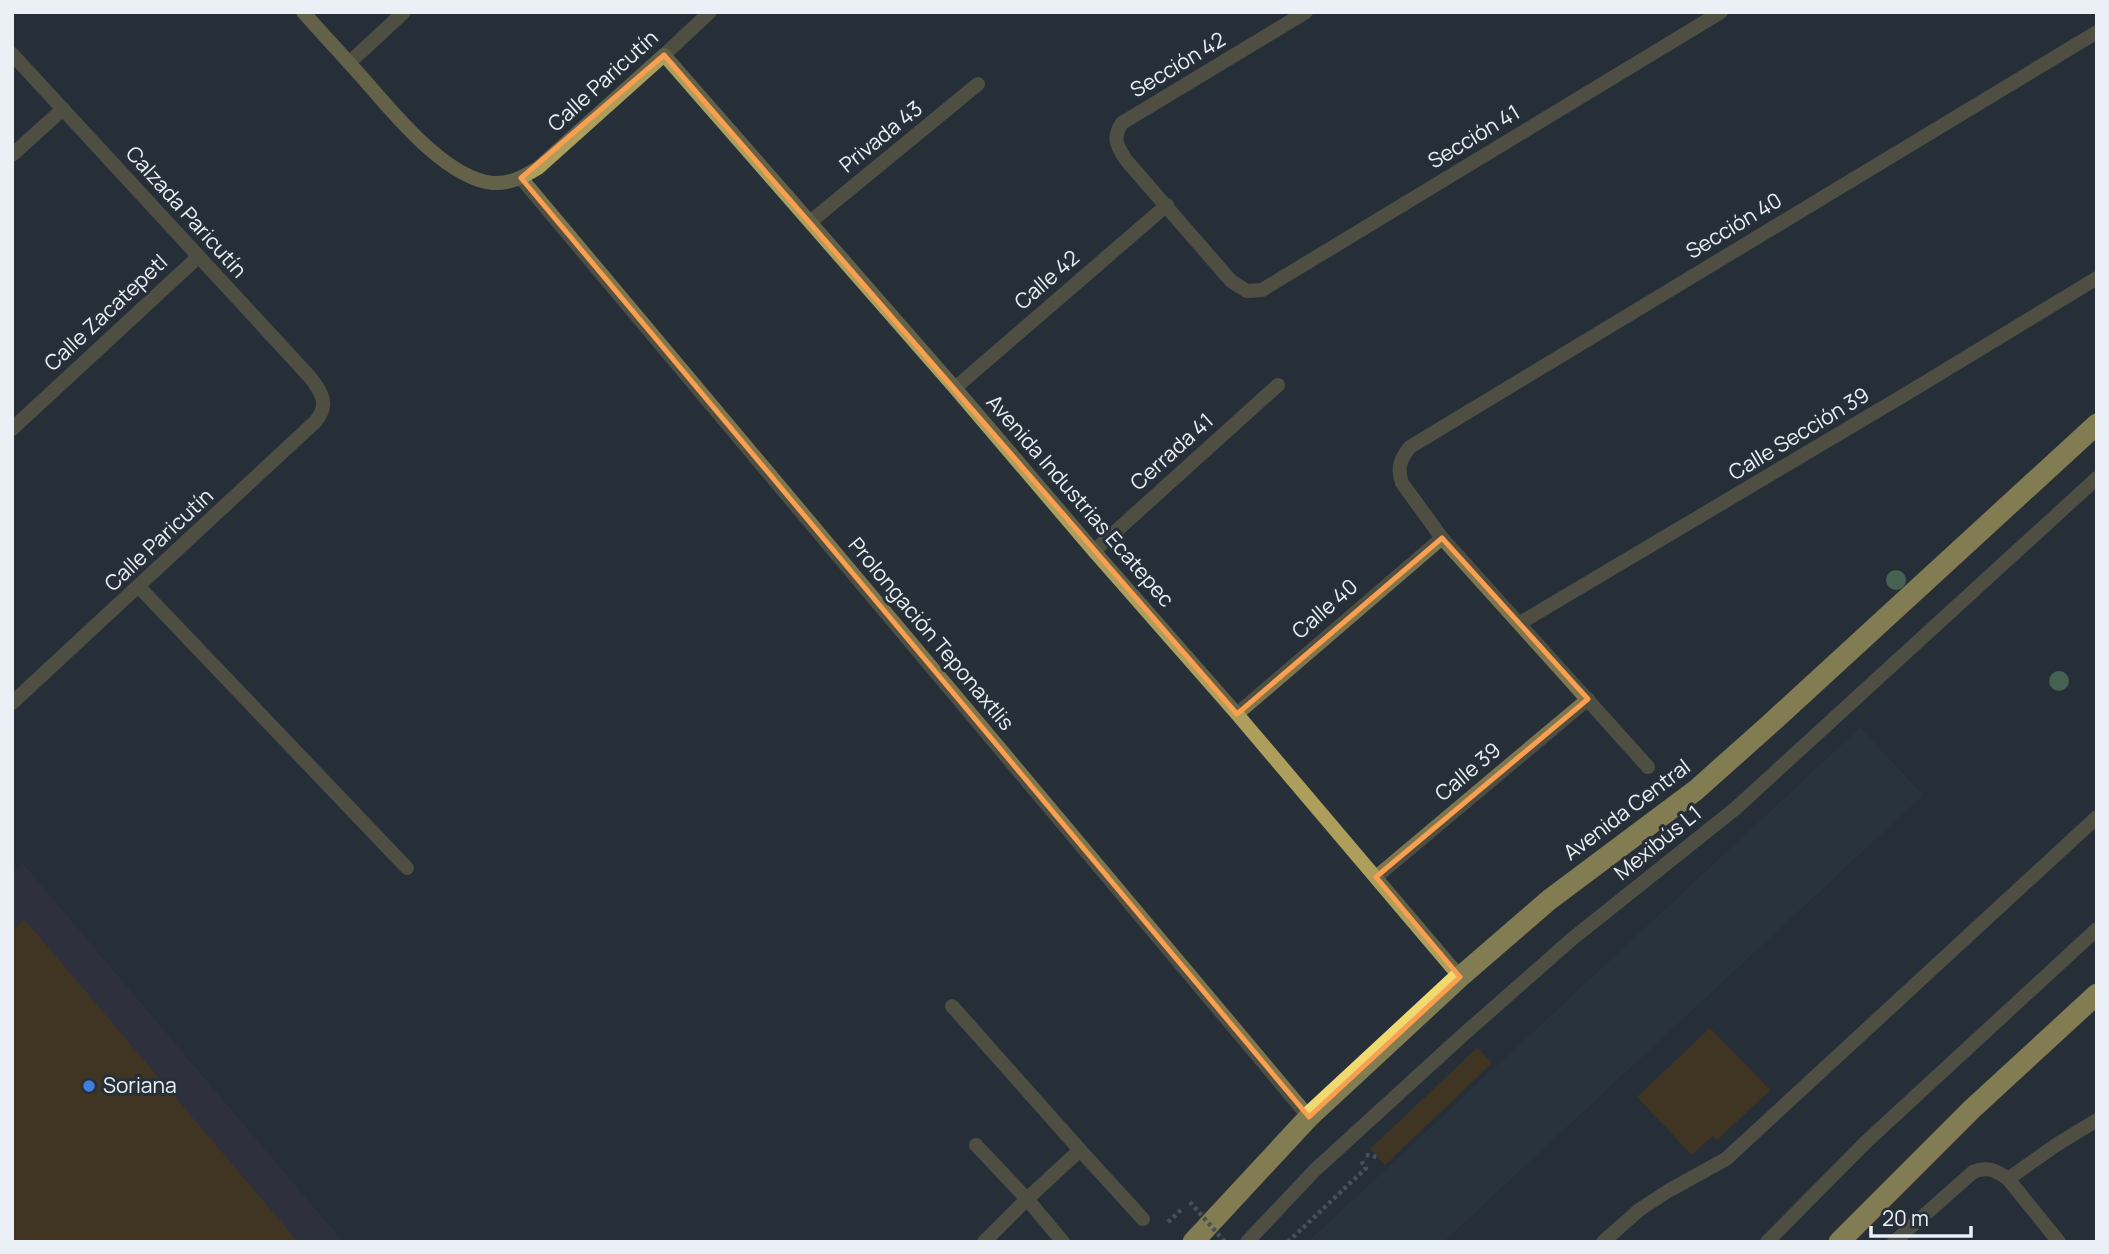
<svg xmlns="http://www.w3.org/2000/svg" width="2109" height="1254" viewBox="0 0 2109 1254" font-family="Manrope,sans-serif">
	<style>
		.commercial { fill: #383344 }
		.built { fill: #2b3946 }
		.building { fill: #5d3c08 }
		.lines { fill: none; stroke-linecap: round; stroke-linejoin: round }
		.path { stroke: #717981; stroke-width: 4.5; stroke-dasharray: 3.5 3.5; stroke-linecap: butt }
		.lane { stroke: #7f764e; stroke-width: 14 }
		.street { stroke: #7f764e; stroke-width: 14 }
		.secondary { stroke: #ad9e5c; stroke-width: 14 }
		.highway { stroke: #f0d96f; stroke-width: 21 }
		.path-bridge { stroke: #717981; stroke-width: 4.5; stroke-dasharray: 3.5 3.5; stroke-linecap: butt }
		.tree { fill: #689f6b }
		.marked { fill: none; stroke: #fa9f4f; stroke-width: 5; stroke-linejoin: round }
		.shop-dot { fill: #3f7fe0; stroke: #273038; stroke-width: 2.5 }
		.labels { text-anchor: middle; stroke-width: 6; stroke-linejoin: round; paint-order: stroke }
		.street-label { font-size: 21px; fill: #eaf0f6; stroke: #273038 }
		.poi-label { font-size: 21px; fill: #eaf0f6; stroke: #273038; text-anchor: start }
	</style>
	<rect width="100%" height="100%" fill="#273038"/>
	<polygon class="commercial" points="23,864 343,1242 12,1242 12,873"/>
	<polygon class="built" points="1860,728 1923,795 1443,1242 1308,1242"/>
	<g class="building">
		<polygon points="25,920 298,1242 12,1242 12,930"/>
		<polygon points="1710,1028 1770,1090 1717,1140 1712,1136 1692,1155 1637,1097"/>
		<polygon points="1477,1048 1492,1063 1385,1165 1370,1149"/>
	</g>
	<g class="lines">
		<g class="path">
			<polyline points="1366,1155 1378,1157"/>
			<polyline points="1168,1222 1182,1209"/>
			<polyline points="1288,1242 1366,1168 1361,1161 1359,1163"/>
		</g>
		<g class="lane">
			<polyline points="952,1006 1080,1150"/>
			<polyline points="976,1145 1027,1199 1080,1150 1143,1219"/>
			<polyline points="984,1242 1027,1199 1063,1242"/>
			<polyline points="1247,1242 1315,1170 1464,1034 1572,939 1736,808 2097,478"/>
			<polyline points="1603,1242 1639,1210 1668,1191 1726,1159 2097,817"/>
			<polyline points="1767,1242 1867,1141 2097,929"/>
		</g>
		<g class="street">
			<path d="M 1306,12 L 1122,123 C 1112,138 1117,146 1126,160 L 1231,281 L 1247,291 L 1262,290 L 1721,12"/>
			<path d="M 12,54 L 309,376 C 322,392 330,405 315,422 L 12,703"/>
			<polyline points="664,55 710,12"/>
			<polyline points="349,63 404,12"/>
			<polyline points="12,155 63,109"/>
			<polyline points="521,178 1309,1117"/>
			<polyline points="810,222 978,84"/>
			<polyline points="955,388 1167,205"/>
			<polyline points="12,429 198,257"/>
			<polyline points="1094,551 1278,385"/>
			<polyline points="139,587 407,868"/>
			<polyline points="1520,623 1911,391 2097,278"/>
			<polyline points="1237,714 1442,538"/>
			<path d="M 1648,767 L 1442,538 L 1402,483 C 1397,469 1400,459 1410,447 L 2097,32"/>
			<polyline points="1376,877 1588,699"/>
			<polyline points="2008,1179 2059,1242"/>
			<path d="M 1894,1242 L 1973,1172 C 1987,1166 1996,1170 2008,1179 L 2056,1145 L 2097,1120"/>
		</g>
		<path class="secondary" d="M 303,12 C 323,34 342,55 361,76 C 391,110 445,179 493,183 C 510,184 523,177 538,168 L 664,55 L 955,388 L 1094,551 L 1237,714 L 1460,977"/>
		<g class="highway">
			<polyline points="1193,1242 1309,1117 1460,977 1549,900 1696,790 1770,724 2097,424"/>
			<polyline points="1839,1242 1972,1109 2097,994"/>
		</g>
		<polyline class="path-bridge" points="1190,1202 1225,1242"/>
	</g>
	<g class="tree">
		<circle cx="1896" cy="580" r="10"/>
		<circle cx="2059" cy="681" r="10"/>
	</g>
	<path d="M0 0H2109V1254H0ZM 664,55 L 1237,714 L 1442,538 L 1588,699 L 1376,877 L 1460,977 L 1309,1117 L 521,178 Z" fill="#273038" fill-opacity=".55" fill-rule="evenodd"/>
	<path class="marked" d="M 664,55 L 1237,714 L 1442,538 L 1588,699 L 1376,877 L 1460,977 L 1309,1117 L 521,178 Z"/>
	<circle class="shop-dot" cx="89" cy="1086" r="7"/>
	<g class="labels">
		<g class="street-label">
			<text transform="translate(1178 65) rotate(-31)" y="7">Sección 42</text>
			<text transform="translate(603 81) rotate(-42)" y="7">Calle Paricutín</text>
			<text transform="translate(881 137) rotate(-39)" y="7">Privada 43</text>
			<text transform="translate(1474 137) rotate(-31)" y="7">Sección 41</text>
			<text transform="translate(186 212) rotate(48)" y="7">Calzada Paricutín</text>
			<text transform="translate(1734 226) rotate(-31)" y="7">Sección 40</text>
			<text transform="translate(1047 280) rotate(-41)" y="7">Calle 42</text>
			<text transform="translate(106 313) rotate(-43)" y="7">Calle Zacatepetl</text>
			<text transform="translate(1799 434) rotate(-31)" y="7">Calle Sección 39</text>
			<text transform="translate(1172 452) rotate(-42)" y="7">Cerrada 41</text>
			<text transform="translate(1080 501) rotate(49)" y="7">Avenida Industrias Ecatepec</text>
			<text transform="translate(159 540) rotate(-43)" y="7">Calle Paricutín</text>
			<text transform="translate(1325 609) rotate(-41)" y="7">Calle 40</text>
			<text transform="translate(931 634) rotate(50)" y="7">Prolongación Teponaxtlis</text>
			<text transform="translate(1468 772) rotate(-40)" y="7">Calle 39</text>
			<text transform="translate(1627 810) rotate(-37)" y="7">Avenida Central</text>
			<text transform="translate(1658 843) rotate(-39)" y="7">Mexibús L1</text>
		</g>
		<g class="poi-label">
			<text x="103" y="1093">Soriana</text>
		</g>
	</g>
	<rect width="2109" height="1254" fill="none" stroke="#eaf0f6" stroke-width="28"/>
	<path d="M1871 1226v10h100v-10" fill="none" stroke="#eaf0f6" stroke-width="3.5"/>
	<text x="1882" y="1226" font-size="21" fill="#eaf0f6" stroke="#273038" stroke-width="5" paint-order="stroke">20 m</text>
</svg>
